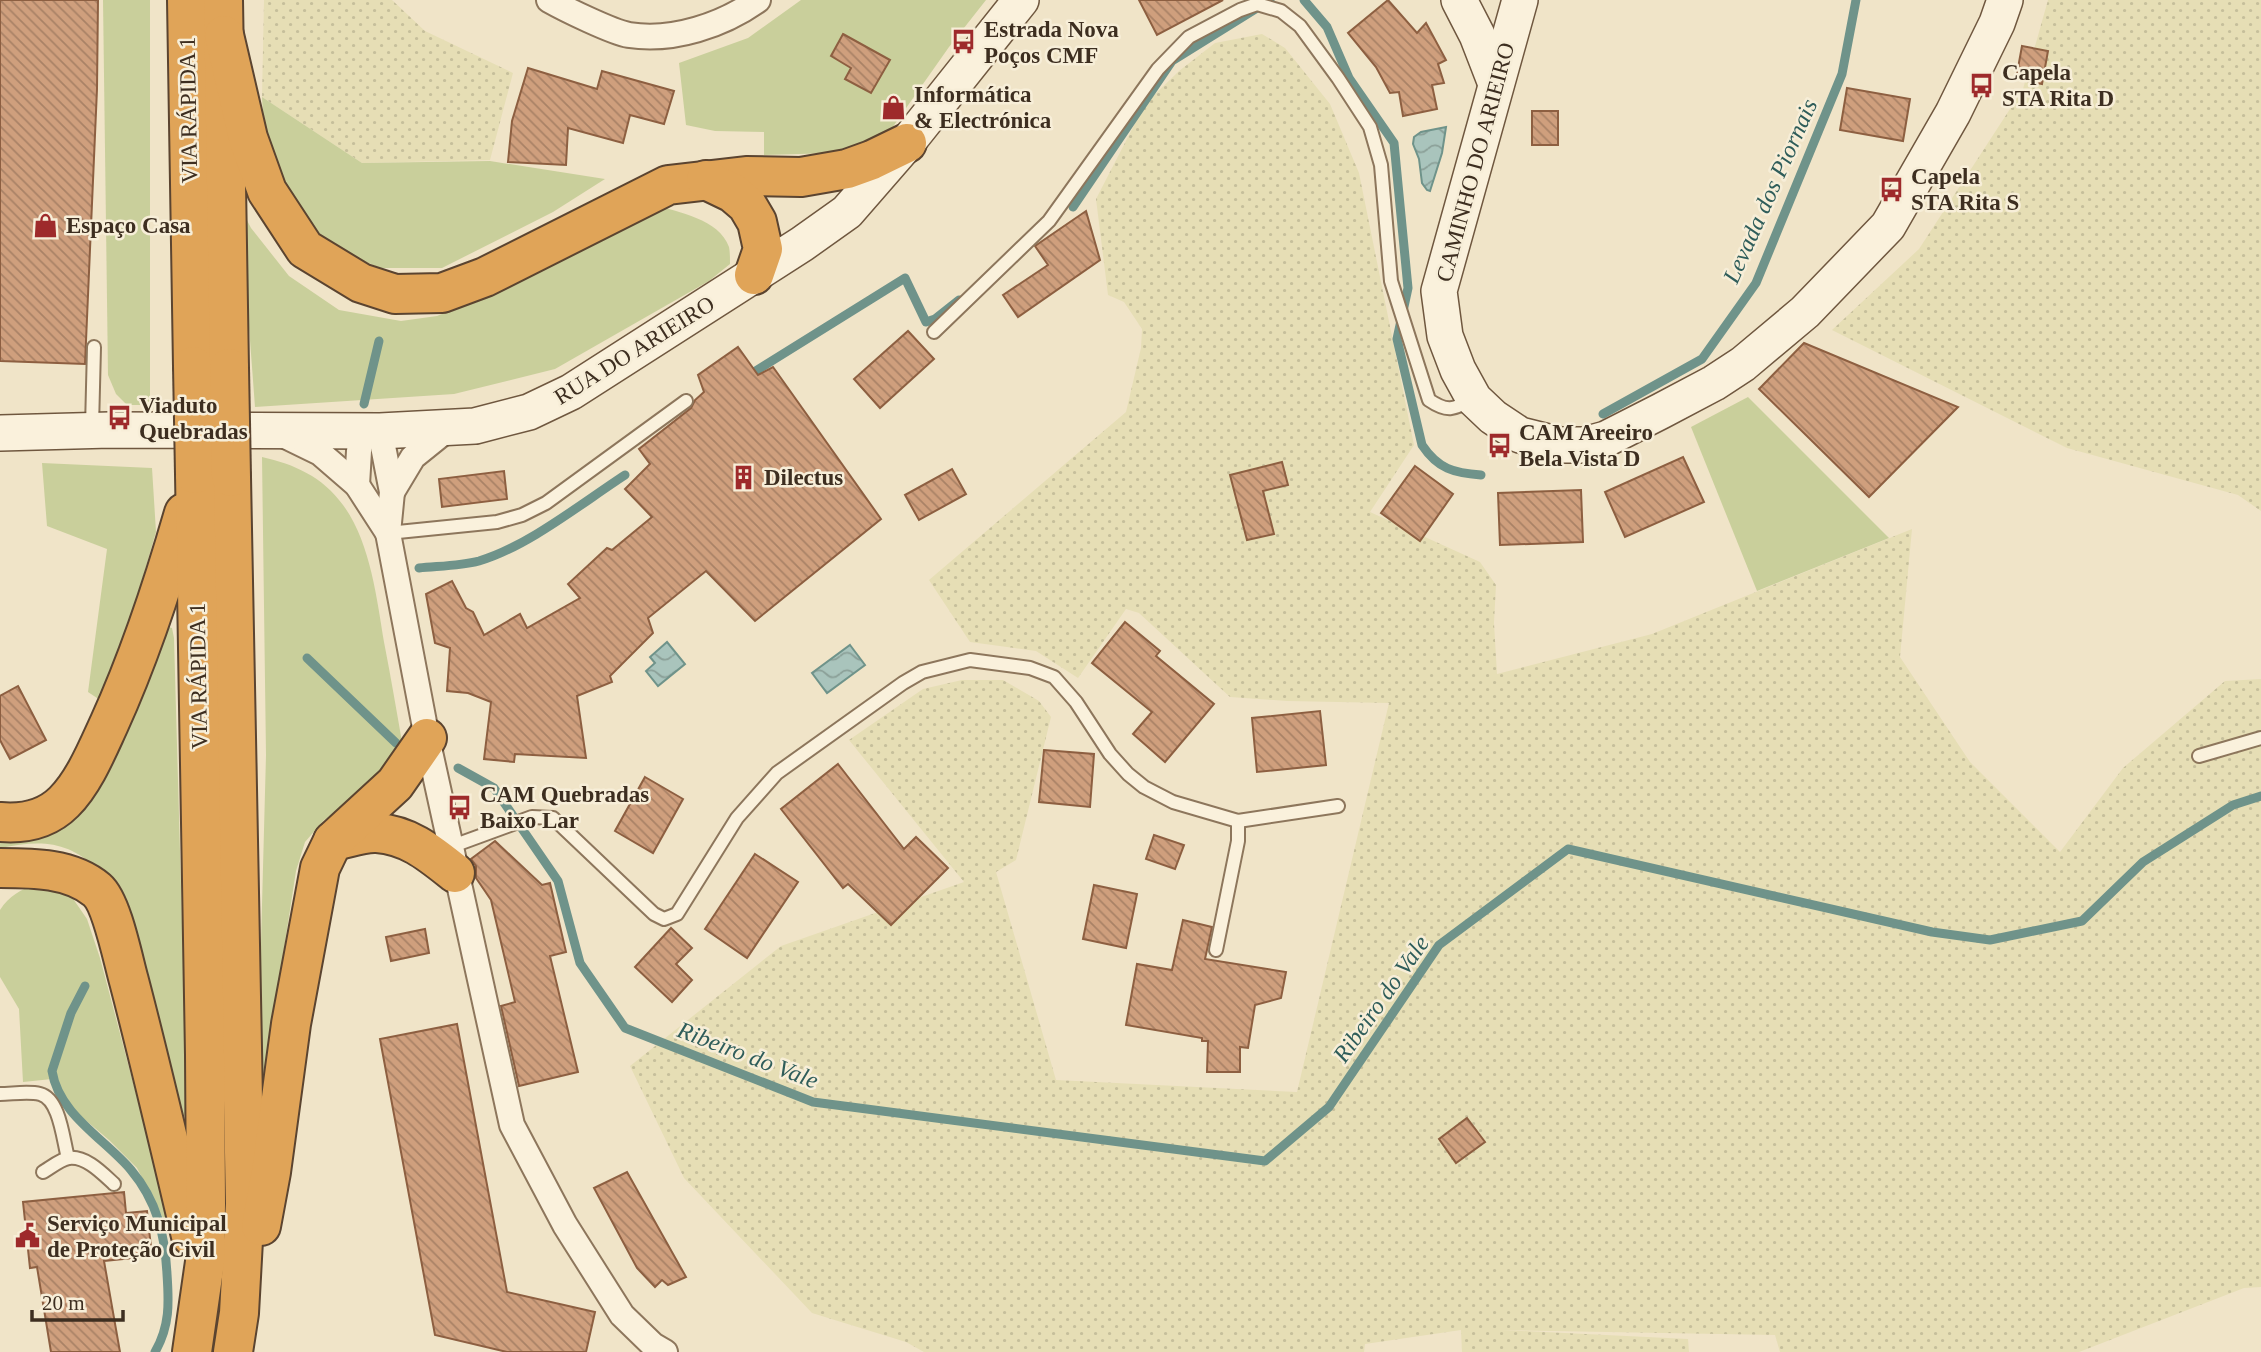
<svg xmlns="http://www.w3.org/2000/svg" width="2261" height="1352" viewBox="0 0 2261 1352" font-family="'Times New Roman',serif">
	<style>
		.farmland { fill: url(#farmland-dots) }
		.grass { fill: #c9cf9b }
		.water { fill: url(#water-waves); stroke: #6f938a; stroke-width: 2 }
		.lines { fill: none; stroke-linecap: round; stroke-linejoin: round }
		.stream { stroke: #6f938a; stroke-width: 9 }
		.building { fill: url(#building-back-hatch); stroke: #8d5f41; stroke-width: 2 }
		.lane-casing { stroke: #8d765c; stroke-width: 16 }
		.street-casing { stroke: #8d765c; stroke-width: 28 }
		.secondary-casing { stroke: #6f573f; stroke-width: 38 }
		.highway-casing { stroke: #5b4430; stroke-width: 42 }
		.lane { stroke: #faf1dc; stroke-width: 12 }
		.street { stroke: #faf1dc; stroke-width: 24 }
		.secondary { stroke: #faf1dc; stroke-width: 35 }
		.highway { stroke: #e0a458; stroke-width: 38 }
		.highway-bridge-casing { stroke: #5b4430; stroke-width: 42; stroke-linecap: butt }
		.highway-bridge { stroke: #e0a458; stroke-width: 38 }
		.labels { text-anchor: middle; stroke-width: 5; stroke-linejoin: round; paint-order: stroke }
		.poi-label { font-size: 23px; font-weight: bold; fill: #3d2e20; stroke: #f7eed8; text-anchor: start }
		.street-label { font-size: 23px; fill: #3d2e20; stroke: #f7eed8 }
		.water-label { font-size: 24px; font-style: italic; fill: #2f5d5a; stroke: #f7eed8 }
	</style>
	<defs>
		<pattern id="farmland-dots" width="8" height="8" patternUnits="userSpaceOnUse" patternTransform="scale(1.75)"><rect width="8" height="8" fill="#e6deb5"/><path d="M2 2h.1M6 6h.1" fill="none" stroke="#c6bf9b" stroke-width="1.8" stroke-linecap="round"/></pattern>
		<pattern id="water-waves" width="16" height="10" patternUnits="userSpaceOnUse" patternTransform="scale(1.75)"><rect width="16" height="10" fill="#a9c4bc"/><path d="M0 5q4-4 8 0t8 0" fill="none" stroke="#8ba098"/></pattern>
		<pattern id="building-back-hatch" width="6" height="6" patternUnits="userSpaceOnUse" patternTransform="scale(1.75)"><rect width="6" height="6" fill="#cf9f7d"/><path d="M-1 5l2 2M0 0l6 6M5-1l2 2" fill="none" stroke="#a98266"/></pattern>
	</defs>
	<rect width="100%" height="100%" fill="#f0e4c8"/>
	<g class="farmland">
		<polygon points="264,0 392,0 425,31 513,73 490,160 362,163 262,97"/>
		<polygon points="2048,0 2261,0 2261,511 2238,495 2067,448 1832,330 1919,249 2023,89"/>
		<polygon points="1262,34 1285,48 1330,104 1359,173 1414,445 1370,512 1480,562 1496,585 1494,623 1497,674 1652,634 1912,529 1900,657 1970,762 2060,852 2123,768 2225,681 2261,679 2261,1287 2244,1288 2079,1352 1780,1352 1775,1335 1501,1330 1688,1339 1689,1352 1462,1352 1461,1330 1365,1344 1364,1352 924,1352 906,1342 812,1313 684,1178 630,1066 781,946 964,882 849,740 923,689 962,680 1003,680 1039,701 1051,717 1016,860 996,872 1056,1080 1297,1092 1389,703 1287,701 1230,697 1139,613 1126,609 1078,678 1036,651 970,642 929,580 1126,412 1141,348 1142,329 1124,302 1108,295 1096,199 1145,104 1179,71 1215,43"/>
	</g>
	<g class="grass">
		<polygon points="103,0 150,0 150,405 127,405 116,394 108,375"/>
		<polygon points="801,0 986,0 949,47 885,138 835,153 764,155 764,132 715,131 686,125 679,63 748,38"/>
		<polygon points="262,97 362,163 490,161 605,179 553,212 442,268 380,268 334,248 296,213 265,152"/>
		<path d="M 654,205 C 678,212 719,219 729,247 C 730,252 730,259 730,264 L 709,281 L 555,369 L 454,394 L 255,407 L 240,207 L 251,228 L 289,276 L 339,310 L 401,321 L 437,316 L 471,302 Z"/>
		<polygon points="1748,397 1889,538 1757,591 1691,427"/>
		<path d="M 262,457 C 294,464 323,477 343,505 C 370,541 377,599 384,642 C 391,678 397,713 403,748 L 353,801 L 324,820 L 305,842 L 296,871 L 256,1130 L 266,755 Z"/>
		<polygon points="42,463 152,468 156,532 106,704 88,692 107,549 47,526"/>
		<path d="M 168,627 L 172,628 L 174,638 L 187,1100 L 186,1115 L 178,1119 L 98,870 C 68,840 40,840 0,848 L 0,839 L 16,839 Z"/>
		<path d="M 37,884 L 67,890 L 87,919 L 100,958 L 170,1222 L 166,1224 L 137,1168 L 109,1140 L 76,1112 L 52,1079 L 23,1082 L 19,1009 L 0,977 L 0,910 C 9,896 21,889 37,884 Z"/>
	</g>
	<g class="water">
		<polygon points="1446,127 1442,153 1430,191 1427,190 1422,183 1419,159 1413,144 1414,137 1421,132"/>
		<polygon points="667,642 685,664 658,686 646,671 655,663 650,657"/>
		<polygon points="850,645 865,665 827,693 812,673"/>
	</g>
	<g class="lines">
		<g class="stream">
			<path d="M 1304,0 L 1327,27 L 1349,78 L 1394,143 L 1408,288 L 1397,339 L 1422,445 C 1438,469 1454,473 1481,475"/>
			<polyline points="1073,207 1172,61 1270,0"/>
			<polyline points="746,377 905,278 926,322 935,319 959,300"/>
			<polyline points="364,404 379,341"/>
			<polyline points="1603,414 1702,359 1756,283 1842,74 1856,0"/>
			<path d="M 419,568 C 438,566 460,566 479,561 C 527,547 582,503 625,475"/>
			<polyline points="307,658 396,743"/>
			<polyline points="458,768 494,788 558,881 580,963 625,1028 813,1102 1265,1161 1329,1107 1439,945 1568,849 1932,932 1990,940 2082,921 2143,862 2233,805 2261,796"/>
			<path d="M 85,986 L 71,1013 L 52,1071 C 59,1115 105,1139 131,1170 C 157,1201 165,1235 167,1274 C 169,1303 170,1326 155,1352"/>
		</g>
	</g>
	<g class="building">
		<polygon points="0,0 98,0 97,89 85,364 0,361"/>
		<polygon points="1139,0 1223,0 1157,35"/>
		<polygon points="1388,0 1417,33 1426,23 1446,60 1438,64 1444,83 1432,85 1437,109 1403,116 1399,92 1390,93 1376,67 1348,33"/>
		<polygon points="843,34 890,60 871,93 845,79 851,68 831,56"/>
		<polygon points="2022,46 2048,51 2042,84 2016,79"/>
		<polygon points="528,68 597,89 602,71 674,91 664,124 630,115 623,143 568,128 566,165 508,162 512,121"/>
		<polygon points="1847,88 1910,99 1903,141 1840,130"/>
		<rect x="1532" y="111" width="26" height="34"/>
		<polygon points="1086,211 1100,260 1018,317 1003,295 1048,265 1035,246"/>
		<polygon points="908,331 934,359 880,408 854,379"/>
		<polygon points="1804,343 1958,407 1869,497 1759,389"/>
		<polygon points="738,347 758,375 773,367 881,519 755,621 706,571 648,618 653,633 610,676 612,682 577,696 586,758 515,754 514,762 484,759 491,702 468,693 447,691 450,648 435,643 426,594 452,581 466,608 473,612 484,635 520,614 527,628 580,598 568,584 607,548 612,550 652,517 625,489 650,464 639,449 691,408 695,400 704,392 698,375"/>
		<polygon points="1683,457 1704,502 1625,537 1605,492"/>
		<polygon points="1282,462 1288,485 1263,491 1274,534 1247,540 1230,475"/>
		<polygon points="1415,466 1453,494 1420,541 1381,513"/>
		<polygon points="952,469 966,494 919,520 905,495"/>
		<polygon points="504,471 507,499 442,507 439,479"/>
		<polygon points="1581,490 1583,542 1500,545 1498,493"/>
		<polygon points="1125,622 1160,651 1156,656 1214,704 1165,762 1133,734 1152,712 1092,663"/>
		<polygon points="18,686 46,740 10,759 0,740 0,696"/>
		<polygon points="1320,711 1326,765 1257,772 1252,718"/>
		<polygon points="1044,750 1094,754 1090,807 1039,802"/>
		<polygon points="838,764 904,849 916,837 948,868 891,925 848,884 843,888 781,809"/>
		<polygon points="645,777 683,799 653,853 615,831"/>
		<polygon points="1154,835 1184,845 1175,869 1146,859"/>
		<polygon points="495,841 542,885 550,883 566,952 550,956 578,1072 519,1086 501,1006 515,1002 491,900 476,878 476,866 471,859"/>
		<polygon points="755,854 798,882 747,958 705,929"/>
		<polygon points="1094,885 1137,894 1126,948 1083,939"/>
		<polygon points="1183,920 1212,927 1205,959 1286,972 1281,998 1255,1005 1248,1048 1240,1047 1240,1072 1207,1072 1208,1041 1202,1041 1202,1038 1126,1025 1137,964 1172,970"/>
		<polygon points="671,928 692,948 676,964 692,980 672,1002 635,967"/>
		<polygon points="425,929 429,953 391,961 386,937"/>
		<polygon points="457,1024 507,1292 595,1312 586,1352 507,1352 435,1335 380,1039"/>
		<polygon points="1467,1118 1485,1142 1456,1163 1439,1139"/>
		<polygon points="627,1172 686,1277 668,1285 662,1280 655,1287 637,1268 594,1188"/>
		<polygon points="124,1192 126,1213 147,1211 152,1256 104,1261 120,1352 51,1352 37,1267 30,1268 23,1202"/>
	</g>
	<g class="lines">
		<defs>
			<g id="lane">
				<path d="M 934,332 L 1049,221 L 1158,69 L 1189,37 L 1240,10 L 1257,4 L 1281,11 L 1300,26 L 1338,78 L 1370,127 L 1381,165 L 1391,281 L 1429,400 C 1448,413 1454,409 1473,399"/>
				<polyline points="92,427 94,347"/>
				<polyline points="388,533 497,522 522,515 546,503 686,401"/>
				<polyline points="2199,756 2261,738"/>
				<polyline points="450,847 532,817 553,818 654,914 664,919 677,914 737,818 777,773 903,683 922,672 970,660 1030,668 1054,677 1076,702 1110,754 1128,774 1144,787 1173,802 1238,821 1338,806"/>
				<polyline points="1216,950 1238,841 1238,821"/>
				<path d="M 0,1094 C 12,1094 28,1091 40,1094 C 60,1099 63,1140 68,1158"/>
				<path d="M 43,1172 C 50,1168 61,1159 69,1158 C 86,1156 102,1173 114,1184"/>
			</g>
			<g id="street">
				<path d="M 549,0 C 565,9 612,32 629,35 C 673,42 723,25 758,0"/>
				<polyline points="380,431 392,492 388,533 427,738 512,1125 565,1225 622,1315 653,1345 665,1352"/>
				<polyline points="281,434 320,453 357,485 388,533"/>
				<polyline points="357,485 359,451 363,431"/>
				<polyline points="392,492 413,457 449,428"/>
			</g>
			<g id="secondary">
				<polyline points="1459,0 1477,35 1496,84"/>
				<polyline points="1520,0 1439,291 1445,336 1458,370 1474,399 1493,417 1520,435 1560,445 1584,445 1606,439 1661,411 1714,383 1743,364 1805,312 1888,226 1953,113 1997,23 2005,0"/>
				<polyline points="0,433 110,430 380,431 475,426 529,412 571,392 802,244 847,212 907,143 1021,0"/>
			</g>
			<g id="highway">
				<polyline points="187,0 193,366"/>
				<polyline points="223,0 229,368"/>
				<polyline points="224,35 248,138 267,191 305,249 361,283 395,294 442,293 485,277 668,185 746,176 801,177 847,169 872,160 907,143"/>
				<polyline points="706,180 733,193 747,205 757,222 763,249 754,275"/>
				<polyline points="231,477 245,1204 239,1313 233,1352"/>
				<path d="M 0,822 C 23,824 46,820 64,802 C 84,782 97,750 109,724 C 140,656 163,586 184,513"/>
				<path d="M 333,841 C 346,839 363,832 377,833 C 409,835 431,854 455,873"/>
				<path d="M 0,868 C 33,868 71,868 97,890 C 112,903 123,960 129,981 C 151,1065 171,1151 191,1236"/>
				<polyline points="261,1226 271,1172 291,1024 320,868 333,841 395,784 427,738"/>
				<polyline points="192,1352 205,1262 206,1204 205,1055 195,474"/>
			</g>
		</defs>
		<use href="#lane" class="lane-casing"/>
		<use href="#street" class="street-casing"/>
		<use href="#secondary" class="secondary-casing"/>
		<use href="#highway" class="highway-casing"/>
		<use href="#lane" class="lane"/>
		<use href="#street" class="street"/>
		<use href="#secondary" class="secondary"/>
		<use href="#highway" class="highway"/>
		<defs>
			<g id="highway-bridge">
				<polyline points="193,366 195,474"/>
				<polyline points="229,368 231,477"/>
			</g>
		</defs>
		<use href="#highway-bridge" class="highway-bridge-casing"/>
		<use href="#highway-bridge" class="highway-bridge"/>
	</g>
	<defs>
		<symbol id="bus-bare" viewBox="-9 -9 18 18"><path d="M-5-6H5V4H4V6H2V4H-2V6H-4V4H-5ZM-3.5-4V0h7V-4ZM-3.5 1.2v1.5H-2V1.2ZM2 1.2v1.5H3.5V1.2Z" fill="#9e2a2b" stroke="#f7eed8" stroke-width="2.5" paint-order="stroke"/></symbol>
		<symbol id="shop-bare" viewBox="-9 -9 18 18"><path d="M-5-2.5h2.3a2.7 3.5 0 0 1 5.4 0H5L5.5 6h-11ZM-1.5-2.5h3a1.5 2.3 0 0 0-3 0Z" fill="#9e2a2b" stroke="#f7eed8" stroke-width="2.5" paint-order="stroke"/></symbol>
		<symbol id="building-bare" viewBox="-9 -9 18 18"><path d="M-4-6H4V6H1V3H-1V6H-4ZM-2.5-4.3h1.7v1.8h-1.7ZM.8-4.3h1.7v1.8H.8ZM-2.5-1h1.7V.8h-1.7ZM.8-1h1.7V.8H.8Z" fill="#9e2a2b" stroke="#f7eed8" stroke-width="2.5" paint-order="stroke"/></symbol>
		<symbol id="civic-bare" viewBox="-9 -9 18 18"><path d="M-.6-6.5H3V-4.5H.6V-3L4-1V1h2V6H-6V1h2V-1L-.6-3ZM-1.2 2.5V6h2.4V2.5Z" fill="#9e2a2b" stroke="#f7eed8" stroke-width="2.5" paint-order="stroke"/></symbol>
	</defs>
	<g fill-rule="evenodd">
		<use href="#bus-bare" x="946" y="24" width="35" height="35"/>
		<use href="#bus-bare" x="1964" y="68" width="35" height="35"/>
		<use href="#shop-bare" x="876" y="90" width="35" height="35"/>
		<use href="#bus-bare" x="1874" y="172" width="35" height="35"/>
		<use href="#shop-bare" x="28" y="208" width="35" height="35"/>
		<use href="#bus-bare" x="102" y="400" width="35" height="35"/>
		<use href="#bus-bare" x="1482" y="428" width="35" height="35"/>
		<use href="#building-bare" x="726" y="460" width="35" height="35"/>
		<use href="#bus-bare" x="442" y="790" width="35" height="35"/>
		<use href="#civic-bare" x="10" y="1218" width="35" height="35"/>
	</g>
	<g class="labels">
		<g class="poi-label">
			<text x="984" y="37">Estrada Nova<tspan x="984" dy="26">Poços CMF</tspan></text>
			<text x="2002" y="80">Capela<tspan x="2002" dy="26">STA Rita D</tspan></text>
			<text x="914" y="102">Informática<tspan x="914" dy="26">&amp; Electrónica</tspan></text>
			<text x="1911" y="184">Capela<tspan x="1911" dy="26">STA Rita S</tspan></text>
			<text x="66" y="233">Espaço Casa</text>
			<text x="139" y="413">Viaduto<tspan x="139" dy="26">Quebradas</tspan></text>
			<text x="1519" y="440">CAM Areeiro<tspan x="1519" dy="26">Bela Vista D</tspan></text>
			<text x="764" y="485">Dilectus</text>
			<text x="480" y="802">CAM Quebradas<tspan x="480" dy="26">Baixo Lar</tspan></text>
			<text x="47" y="1231">Serviço Municipal<tspan x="47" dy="26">de Proteção Civil</tspan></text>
		</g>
		<g class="street-label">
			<text transform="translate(188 110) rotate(-91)" y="8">VIA RÁPIDA 1</text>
			<text transform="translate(1475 162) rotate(-75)" y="8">CAMINHO DO ARIEIRO</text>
			<text transform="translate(634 350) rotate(-32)" y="8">RUA DO ARIEIRO</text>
			<text transform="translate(198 676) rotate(-91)" y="8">VIA RÁPIDA 1</text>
		</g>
		<g class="water-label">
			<text transform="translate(1770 191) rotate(-66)" y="8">Levada dos Piornais</text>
			<text transform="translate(1381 999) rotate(-55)" y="8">Ribeiro do Vale</text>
			<text transform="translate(748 1055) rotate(21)" y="8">Ribeiro do Vale</text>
		</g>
	</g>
	<path d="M32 1310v10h91v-10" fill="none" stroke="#3d2e20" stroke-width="3.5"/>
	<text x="42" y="1310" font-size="21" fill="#3d2e20" stroke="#f7eed8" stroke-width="5" paint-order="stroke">20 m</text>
</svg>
